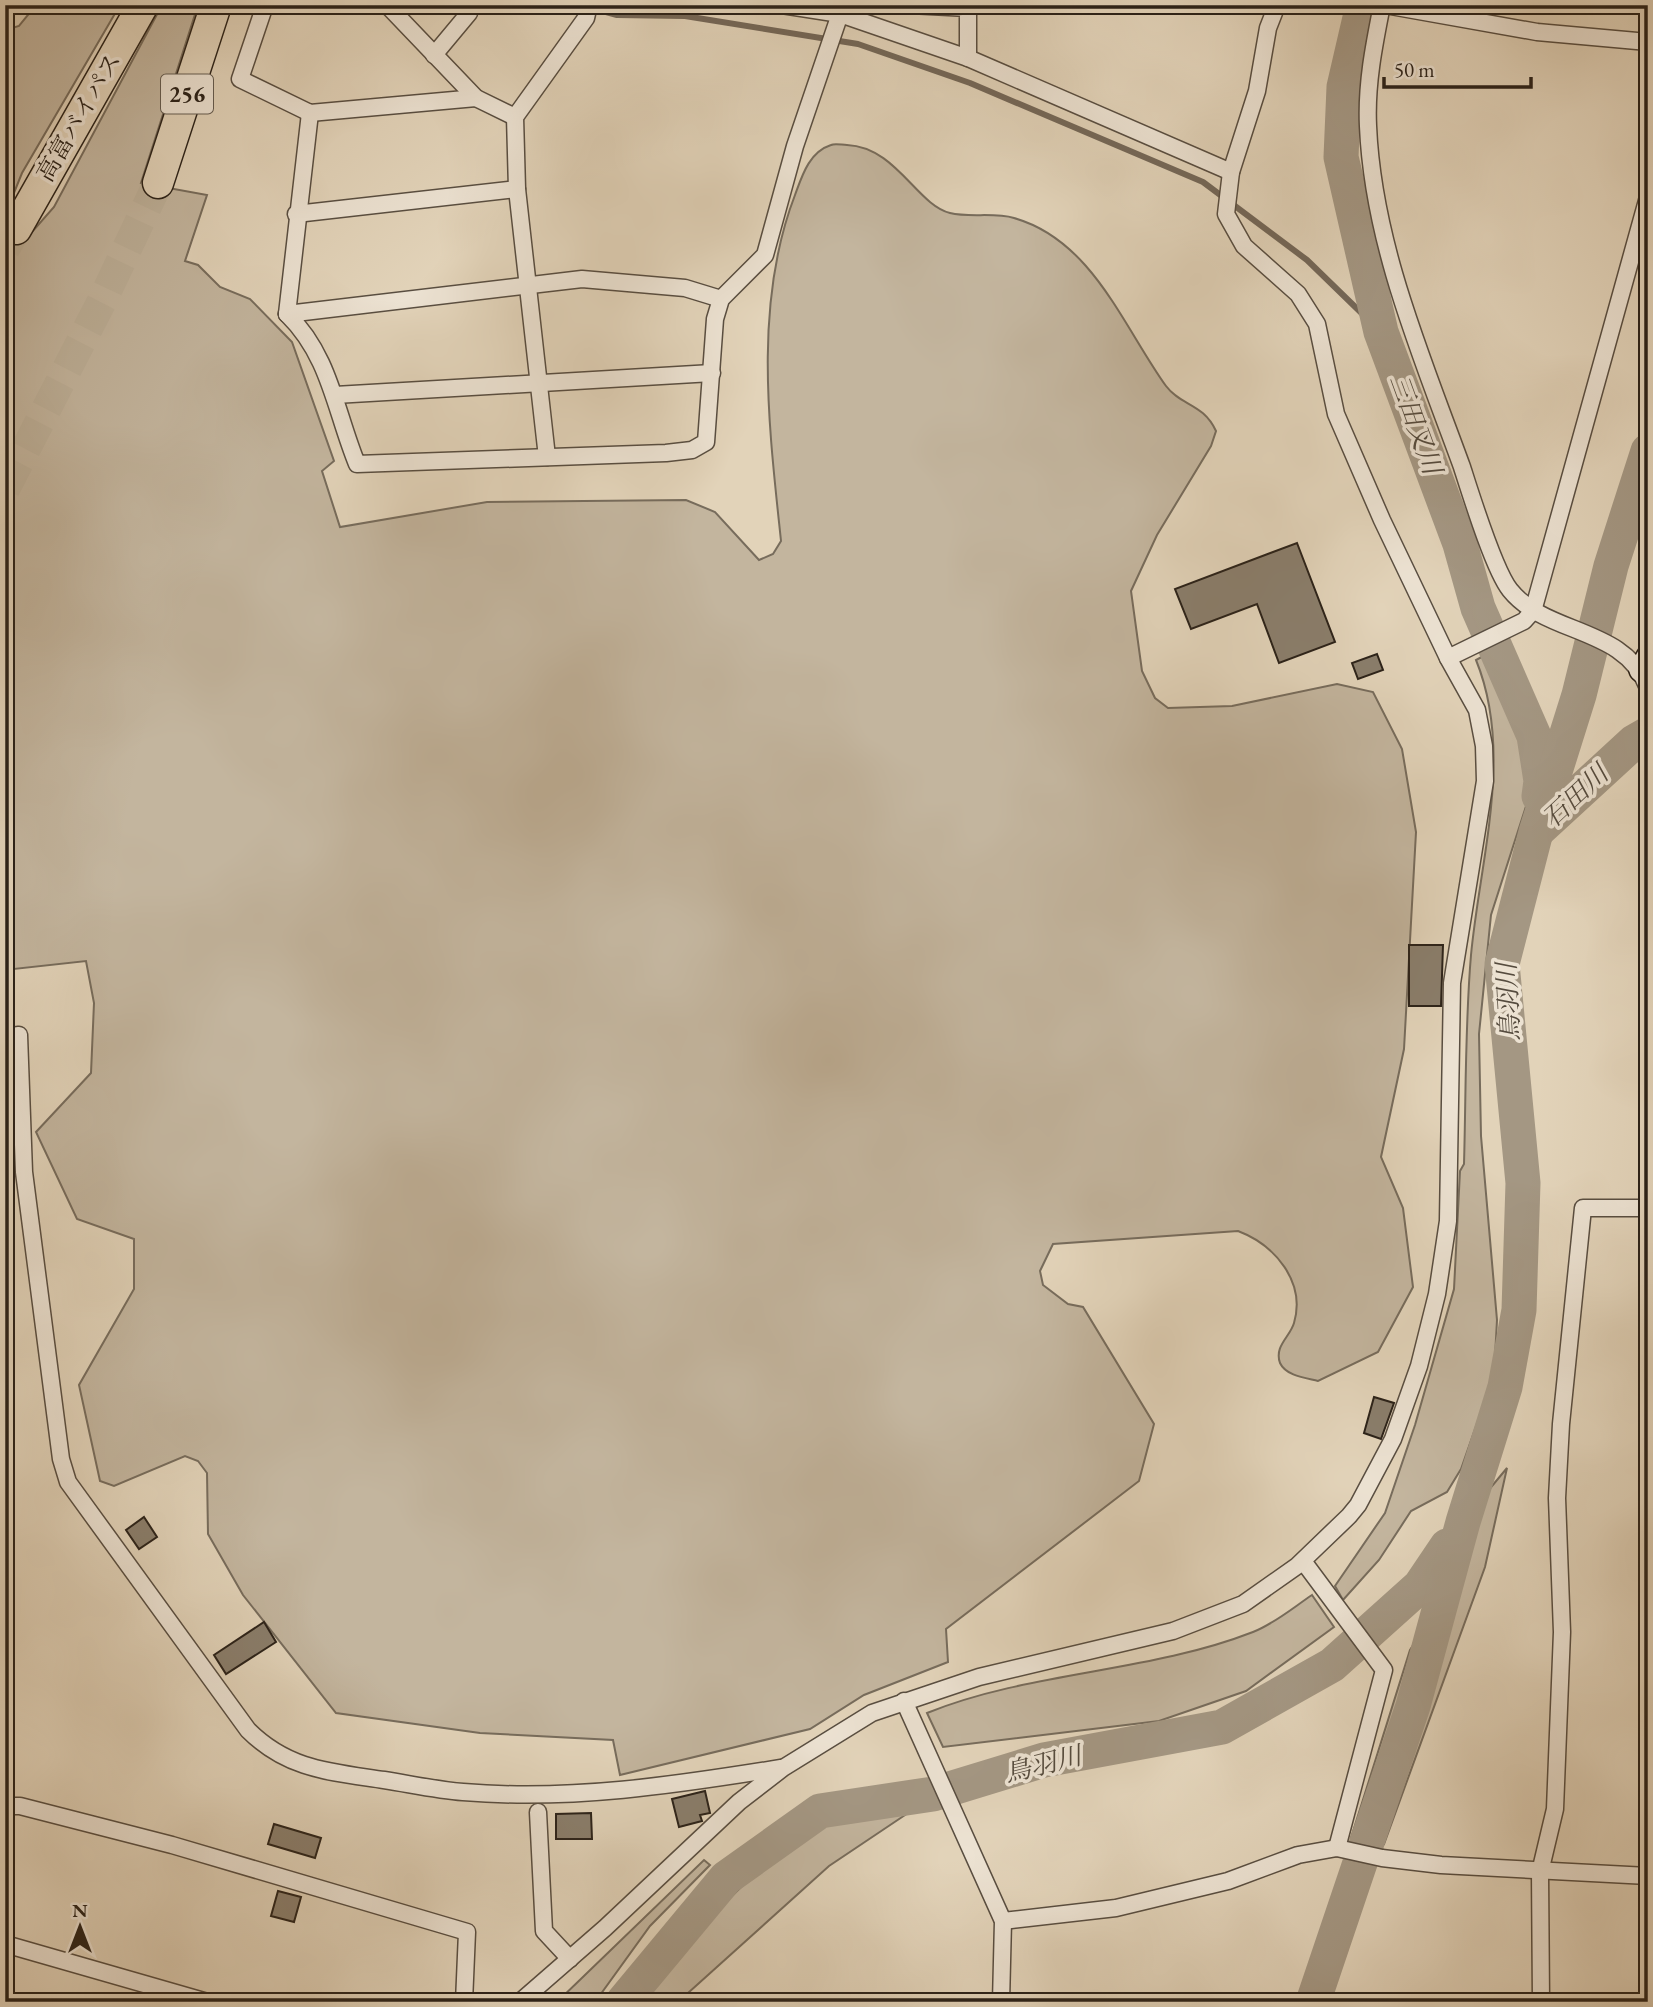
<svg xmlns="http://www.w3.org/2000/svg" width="1653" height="2007" viewBox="0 0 1653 2007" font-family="'EB Garamond','Noto Serif JP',serif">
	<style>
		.green { fill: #c3b59e; stroke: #776c5c; stroke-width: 2 }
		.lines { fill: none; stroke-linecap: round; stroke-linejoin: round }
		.stream { stroke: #746859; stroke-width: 6 }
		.river { stroke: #a49783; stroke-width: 35 }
		.building { fill: #8a7e6c; stroke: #2b2219; stroke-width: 2 }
		.highway-tunnel { stroke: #bdb099; stroke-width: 30; stroke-dasharray: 30 15; stroke-linecap: butt }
		.street-casing { stroke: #594e41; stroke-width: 19 }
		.secondary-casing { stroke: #2b2219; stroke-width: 26 }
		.highway-casing { stroke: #2b2219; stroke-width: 33 }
		.street { stroke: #ece2d2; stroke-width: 16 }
		.secondary { stroke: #ece2d2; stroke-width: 23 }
		.highway { stroke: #e2d3b9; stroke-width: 30 }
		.labels { text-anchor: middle; stroke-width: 7; stroke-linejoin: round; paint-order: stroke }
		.shield { fill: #ece2d2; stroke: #655c50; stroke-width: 2 }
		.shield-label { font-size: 23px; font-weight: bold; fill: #2b2219 }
		.street-label { font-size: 24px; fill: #2b2219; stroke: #ece2d2 }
		.water-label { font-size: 26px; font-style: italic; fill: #554b3e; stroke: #ece2d2 }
	</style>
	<rect width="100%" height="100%" fill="#e2d3b9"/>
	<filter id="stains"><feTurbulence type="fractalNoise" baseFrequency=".00286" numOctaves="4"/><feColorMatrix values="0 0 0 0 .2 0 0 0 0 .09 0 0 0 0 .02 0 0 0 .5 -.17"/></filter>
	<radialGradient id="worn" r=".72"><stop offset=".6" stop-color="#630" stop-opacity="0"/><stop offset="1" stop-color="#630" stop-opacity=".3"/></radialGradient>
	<g class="green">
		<polygon points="36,5 120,5 22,173 5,215 5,30 19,26"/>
		<path d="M 162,5 L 198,5 L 141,183 L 207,195 L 185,261 L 198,265 L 220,287 L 250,299 L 292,342 L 334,461 L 322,471 L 340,527 L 487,502 L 686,500 L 715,512 L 759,560 L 773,554 L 781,541 C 769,427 753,304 795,195 C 802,176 809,152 831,145 C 835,143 842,145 847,145 C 896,147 917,205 950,213 C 970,218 994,212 1014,218 C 1092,240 1123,326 1166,386 C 1181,406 1203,403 1216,431 L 1211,446 L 1157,535 L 1131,591 L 1142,671 L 1155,698 L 1168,708 L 1232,706 L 1337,684 L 1373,692 L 1402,749 L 1416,832 L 1404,1049 L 1381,1157 L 1403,1208 L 1413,1287 L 1378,1352 L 1318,1381 C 1306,1378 1286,1376 1280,1363 C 1274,1346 1290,1337 1294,1323 C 1306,1282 1275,1245 1238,1231 L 1053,1244 L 1040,1271 L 1043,1285 L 1068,1304 L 1083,1307 L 1154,1424 L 1139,1481 L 946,1629 L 948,1662 L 864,1695 L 810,1729 L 620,1775 L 613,1740 L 480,1733 L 336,1713 L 243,1595 L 208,1534 L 207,1473 L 198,1461 L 185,1456 L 114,1486 L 100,1481 L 79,1385 L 134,1289 L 134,1239 L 77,1219 L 36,1132 L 91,1073 L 94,1003 L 86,961 L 5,970 L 5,230 L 25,240 L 54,207 Z"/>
		<path d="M 1489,653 L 1514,705 L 1531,765 L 1528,800 L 1491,915 L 1479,1034 L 1481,1136 L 1497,1320 L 1494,1375 L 1461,1469 L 1447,1492 L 1411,1511 L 1379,1560 L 1343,1600 L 1335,1586 L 1385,1513 L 1415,1425 L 1454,1289 L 1460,1171 L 1464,1164 C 1466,1095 1465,1024 1471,955 C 1480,859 1514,753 1476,660 Z"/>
		<polygon points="1507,1468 1485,1567 1384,1844 1351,1838 1410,1650 1468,1561 1487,1492"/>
		<path d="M 1312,1595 L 1334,1627 L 1246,1691 L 1159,1721 L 943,1747 L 927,1713 C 1031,1671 1148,1673 1253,1632 C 1274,1624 1294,1607 1312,1595 Z"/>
		<path d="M 920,1805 L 829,1866 L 678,2002 L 645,2002 C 695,1929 779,1832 866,1808 C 883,1804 903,1805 920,1805 Z"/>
		<polygon points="704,1860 710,1865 650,1926 595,2002 557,2002"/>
	</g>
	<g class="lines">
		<polyline class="stream" points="588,7 617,15 685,16 858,44 970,83 1203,182 1307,260 1381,332"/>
		<g class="river">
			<polyline points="1363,5 1344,87 1341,157 1381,332 1460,544 1478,608 1534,736 1541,781 1539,796"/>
			<polyline points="1537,831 1634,742 1648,734"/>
			<polyline points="623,2002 726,1878 820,1811 933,1794 1044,1760 1222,1727 1332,1665 1420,1586 1447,1546"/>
			<polyline points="1313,2002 1413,1706 1463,1522 1505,1387 1519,1310 1523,1183 1502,964 1536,832 1579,695 1611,566 1648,451"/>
		</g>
	</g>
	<g class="building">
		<polygon points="1297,543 1335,642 1279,663 1257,604 1191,629 1175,589"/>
		<polygon points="1377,654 1383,670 1358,679 1352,663"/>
		<polygon points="1409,945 1443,945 1441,1006 1409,1006"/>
		<polygon points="1374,1397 1394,1403 1381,1439 1364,1433"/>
		<polygon points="144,1517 157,1537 139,1549 126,1530"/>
		<polygon points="264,1622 276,1642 226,1674 214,1655"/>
		<polygon points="705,1791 710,1813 700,1815 702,1821 679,1827 672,1799"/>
		<polygon points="591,1813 592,1839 556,1839 556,1814"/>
		<polygon points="274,1824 321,1838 315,1858 268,1844"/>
		<polygon points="278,1891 301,1897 294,1922 271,1916"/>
	</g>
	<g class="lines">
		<g class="highway-tunnel">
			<polyline points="5,249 16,229"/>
			<polyline points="5,489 103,299 158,183"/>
		</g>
		<defs>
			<g id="street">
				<polyline points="265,5 240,79 310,113 476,98"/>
				<polyline points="387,5 476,98 515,117"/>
				<polyline points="782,5 840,14 968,58 1231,172"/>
				<polyline points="910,5 968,8 968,58"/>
				<path d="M 1382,5 C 1374,45 1366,85 1368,126 C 1373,244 1422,357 1462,467 C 1471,495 1494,570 1510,590 C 1547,636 1625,626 1648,688"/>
				<polyline points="1385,5 1537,32 1648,42"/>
				<polyline points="434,55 469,13 462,5"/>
				<polyline points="296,214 517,189"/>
				<path d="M 287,314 C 330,356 335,410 357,464 L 666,453 L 692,450 L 706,442 L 715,319 L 721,299 L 765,255 L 795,146 L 840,14"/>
				<polyline points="287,314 582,279 685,288 721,299"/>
				<polyline points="287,314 310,113"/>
				<polyline points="335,395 712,373"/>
				<polyline points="547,457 517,189 515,117 586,18 589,5"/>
				<polyline points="1448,658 1524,621 1533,611 1648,197"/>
				<path d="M 5,1037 L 19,1035 L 24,1172 L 61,1459 L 68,1482 L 248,1730 C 288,1770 331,1772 384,1780 C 410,1784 437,1790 463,1792 C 570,1801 676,1785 781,1768"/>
				<polyline points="1303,1561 1384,1670 1337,1848"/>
				<polyline points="904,1701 1003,1921 1001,2002"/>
				<polyline points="5,1806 20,1806 172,1845 467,1932 464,2002"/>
				<polyline points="538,1812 544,1931 570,1959"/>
				<polyline points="5,1843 5,1848"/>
				<polyline points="1003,1921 1116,1908 1228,1881 1298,1855 1337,1848 1382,1858 1441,1865 1648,1876"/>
				<polyline points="5,1944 207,2002"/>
				<polyline points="520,2002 605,1928 739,1802 783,1768 872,1713 979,1677 1173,1631 1243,1604 1297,1566 1349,1516 1358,1505 1393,1439 1419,1366 1437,1294 1448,1221 1452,983 1485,781 1484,746 1477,710 1448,658 1382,520 1336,414 1317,324 1298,294 1244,246 1226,214 1231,172 1257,91 1268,28 1277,5"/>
				<polyline points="1541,2002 1540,1872 1555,1809 1562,1632 1557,1498 1561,1424 1583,1208 1648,1208"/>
			</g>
			<polyline id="secondary" points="1641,670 1648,657"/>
			<g id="highway">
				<polyline points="158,183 216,5"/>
				<polyline points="16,229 143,5"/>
			</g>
		</defs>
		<use href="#street" class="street-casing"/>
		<use href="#secondary" class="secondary-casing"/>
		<use href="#highway" class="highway-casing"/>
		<use href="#street" class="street"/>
		<use href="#secondary" class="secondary"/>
		<use href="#highway" class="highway"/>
	</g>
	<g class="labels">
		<rect class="shield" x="161" y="74.5" width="52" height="39" rx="5"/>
		<g class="shield-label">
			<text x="187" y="102">256</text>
		</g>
		<g class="street-label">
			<text transform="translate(79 117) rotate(-60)" y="8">高富バイパス</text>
		</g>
		<g class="water-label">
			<text transform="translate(1416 424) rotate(70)" y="9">三田叉川</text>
			<text transform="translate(1575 796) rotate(-43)" y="9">石田川</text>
			<text transform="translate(1508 1002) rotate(-93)" y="9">鳥羽川</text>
			<text transform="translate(1043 1764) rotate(-14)" y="9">鳥羽川</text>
		</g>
	</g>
	<rect width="1653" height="2007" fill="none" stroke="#e2d3b9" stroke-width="28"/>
	<rect x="7" y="7" width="1639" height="1993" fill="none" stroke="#2b2219" stroke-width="3.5"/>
	<rect x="14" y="14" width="1625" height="1979" fill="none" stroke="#2b2219" stroke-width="2"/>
	<g transform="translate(80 1927)" stroke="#ece2d2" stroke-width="5" paint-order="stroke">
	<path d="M0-5L12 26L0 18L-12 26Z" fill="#2b2219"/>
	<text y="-10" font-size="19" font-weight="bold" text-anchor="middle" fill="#2b2219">N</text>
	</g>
	<path d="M1384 77v10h147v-10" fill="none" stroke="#2b2219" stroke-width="3.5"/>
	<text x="1394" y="77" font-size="21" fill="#2b2219" stroke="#ece2d2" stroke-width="5" paint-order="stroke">50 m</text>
	<rect width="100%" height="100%" filter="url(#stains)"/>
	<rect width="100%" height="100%" fill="url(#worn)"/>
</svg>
